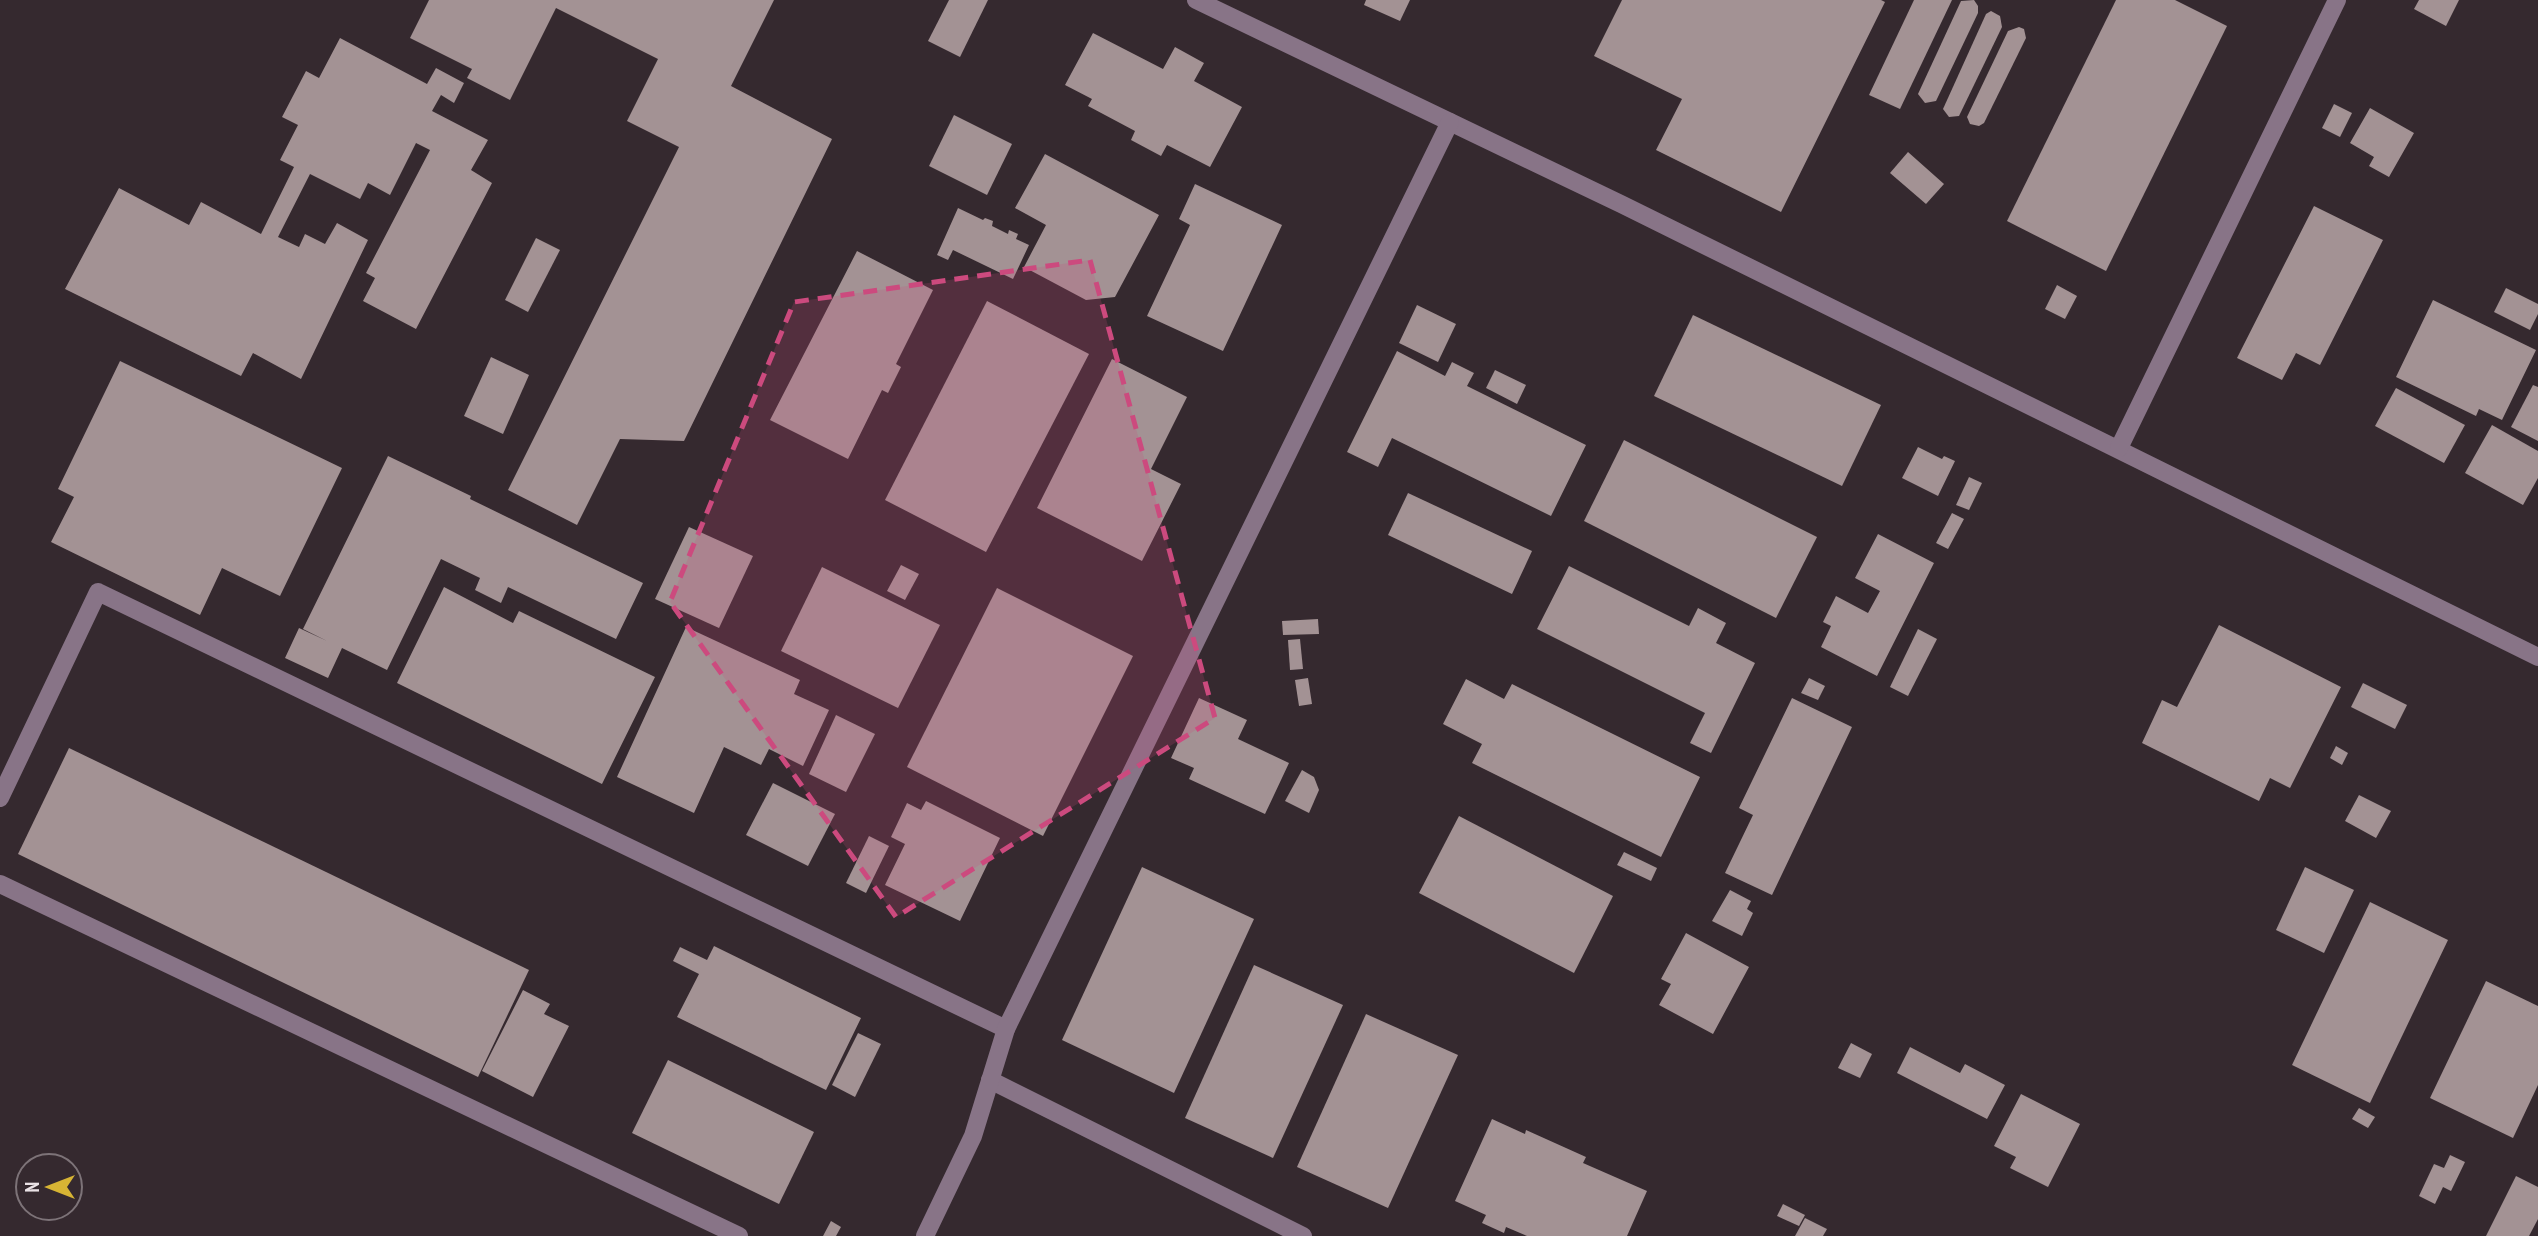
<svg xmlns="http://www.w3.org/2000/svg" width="2538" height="1236" viewBox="0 0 2538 1236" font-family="'PT Sans Narrow',sans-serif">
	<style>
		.building { fill: #a39294 }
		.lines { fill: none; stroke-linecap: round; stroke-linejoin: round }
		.minor { stroke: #887487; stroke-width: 18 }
		.marked { fill: #cc4a7e; fill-opacity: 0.2; stroke: #cc4a7e; stroke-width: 5; stroke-dasharray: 14 9; stroke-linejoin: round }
	</style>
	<rect width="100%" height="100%" fill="#35292f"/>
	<g class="building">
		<polygon points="429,0 774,0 731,86 832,139 684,441 620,439 577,525 508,490 679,147 627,121 658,59 556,8 510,100 467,78 472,69 410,38"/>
		<polygon points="949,0 988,0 960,57 928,41"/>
		<polygon points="1366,0 1410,0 1400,21 1364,5"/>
		<polygon points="1622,0 1881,0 1885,2 1781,212 1656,150 1682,99 1594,56"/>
		<polygon points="1914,0 1952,0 1900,109 1869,95"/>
		<polygon points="1974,0 1978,6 1978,13 1936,101 1925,103 1918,94 1961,1"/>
		<polygon points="2116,0 2175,0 2227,26 2106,271 2007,221"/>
		<polygon points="2419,0 2459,0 2446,26 2414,9"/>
		<polygon points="1991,11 2000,16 2002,27 1959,116 1949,117 1943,109 1986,14"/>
		<polygon points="2019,27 2024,29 2026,38 1984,123 1979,126 1970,124 1967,117 2008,31"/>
		<polygon points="1093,33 1163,69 1175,47 1204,63 1194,81 1242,107 1210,167 1167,145 1161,156 1131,140 1135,131 1088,106 1092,99 1065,85"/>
		<polygon points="340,38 427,84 436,68 464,83 454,103 441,95 432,111 488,140 471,170 492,183 416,329 363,301 375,278 366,273 430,150 416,143 390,195 368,183 360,199 310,174 278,237 299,247 305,234 325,244 337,223 368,240 301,379 253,353 241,376 65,289 119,188 189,225 201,202 261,234 294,167 280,160 298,125 282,117 306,71 319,78"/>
		<polygon points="2334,104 2352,113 2340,137 2322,128"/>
		<polygon points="2370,108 2414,133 2389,177 2369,166 2374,157 2350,143"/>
		<polygon points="954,115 1012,144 987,195 929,166"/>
		<polygon points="1908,152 1944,184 1926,204 1890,173"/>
		<polygon points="1045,154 1159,215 1115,297 1086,300 1024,267 1046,225 1015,208"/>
		<polygon points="1195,184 1282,225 1223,351 1147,316 1190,225 1179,219"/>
		<polygon points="2314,206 2383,240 2320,365 2296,353 2282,380 2237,358"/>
		<polygon points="958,208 983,220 985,218 993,221 992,226 1008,234 1009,230 1018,234 1016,239 1029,245 1013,279 953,250 948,260 937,255"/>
		<polygon points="536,238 560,250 528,312 505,300"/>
		<polygon points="857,251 933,290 896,364 901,367 888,393 882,390 848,459 770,420"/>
		<polygon points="2057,285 2077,296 2065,319 2045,309"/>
		<polygon points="2506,288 2538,304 2538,314 2530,330 2494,312"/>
		<polygon points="2433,300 2536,350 2502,420 2479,409 2476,416 2396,377"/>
		<polygon points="987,301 1089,354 986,552 885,500"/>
		<polygon points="1417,305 1456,324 1438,362 1399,343"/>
		<polygon points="1693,315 1881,405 1842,486 1654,396"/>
		<polygon points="1397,351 1445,376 1452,362 1474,373 1467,386 1586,445 1551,516 1392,438 1378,467 1347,452"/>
		<polygon points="491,357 529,375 503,434 464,416"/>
		<polygon points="1112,359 1187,397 1151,469 1181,484 1142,561 1037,508"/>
		<polygon points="120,361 342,468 280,596 222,568 200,615 51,542 74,497 58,489"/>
		<polygon points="1495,370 1526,385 1517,404 1486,388"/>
		<polygon points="2533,385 2538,387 2538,441 2511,427"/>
		<polygon points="2396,388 2465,425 2444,463 2375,426"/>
		<polygon points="2492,425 2538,451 2538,478 2523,505 2465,473"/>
		<polygon points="1624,440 1817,537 1776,618 1584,521"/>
		<polygon points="1918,447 1942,459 1944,456 1955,461 1938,496 1902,478"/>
		<polygon points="388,456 471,496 470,499 643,583 616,639 508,587 501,603 475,590 480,578 441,559 387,670 342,648 328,678 285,658 299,628 327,641 303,629"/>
		<polygon points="1969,477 1982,483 1969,510 1956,505"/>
		<polygon points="1408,493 1532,551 1512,594 1388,535"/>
		<polygon points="1952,513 1964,519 1948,549 1936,543"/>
		<polygon points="689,527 753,556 719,628 655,599"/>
		<polygon points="1878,534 1934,563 1877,676 1821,647 1831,626 1823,622 1836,596 1868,613 1880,591 1855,578"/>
		<polygon points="901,565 919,574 905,600 887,591"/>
		<polygon points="1569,566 1689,626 1698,608 1726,623 1716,643 1755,663 1711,753 1690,743 1705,713 1537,629"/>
		<polygon points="822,567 940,625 898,708 781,651"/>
		<polygon points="444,587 513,623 519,611 655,677 602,784 397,683"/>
		<polygon points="997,588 1133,656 1043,836 907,767"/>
		<polygon points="1318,619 1319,634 1283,635 1282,621"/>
		<polygon points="2219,625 2341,687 2290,788 2270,778 2259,801 2142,743 2162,700 2177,707"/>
		<polygon points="686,627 800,680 794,694 829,710 803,766 769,749 761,765 724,747 694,813 617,777"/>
		<polygon points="1918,629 1937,639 1908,696 1890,687"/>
		<polygon points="1300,639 1303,669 1290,670 1288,640"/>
		<polygon points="1308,678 1312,704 1299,706 1295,680"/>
		<polygon points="1809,678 1825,686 1818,700 1801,693"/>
		<polygon points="1466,679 1504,699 1512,684 1700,777 1661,857 1472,763 1482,744 1443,724"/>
		<polygon points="2363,683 2407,705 2395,729 2351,707"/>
		<polygon points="1199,698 1247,720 1238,739 1289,763 1265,814 1189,779 1194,768 1171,758"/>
		<polygon points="1792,698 1852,727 1772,895 1725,873 1753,815 1739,808"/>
		<polygon points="836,715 875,734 846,792 809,774"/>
		<polygon points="2336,746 2348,753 2342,765 2330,758"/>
		<polygon points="69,748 529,970 478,1077 18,854"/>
		<polygon points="1302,770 1314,777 1319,790 1309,813 1285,801"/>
		<polygon points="773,783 835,814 808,866 746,835"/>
		<polygon points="2359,795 2391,811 2376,838 2345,821"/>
		<polygon points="926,801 1000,838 960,921 885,885 905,844 891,837 907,803 921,810"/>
		<polygon points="1459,816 1613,896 1574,973 1419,893"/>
		<polygon points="869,836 889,846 866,893 846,883"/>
		<polygon points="1624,852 1657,868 1651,881 1617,865"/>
		<polygon points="1142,867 1254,919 1174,1093 1062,1040"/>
		<polygon points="2305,867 2354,890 2324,953 2276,930"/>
		<polygon points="1730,890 1751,901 1747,909 1753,913 1742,936 1712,921"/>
		<polygon points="2370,902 2448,940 2370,1103 2292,1065"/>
		<polygon points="1686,933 1749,967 1713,1034 1659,1005 1671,984 1661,979"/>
		<polygon points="714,946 861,1018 826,1090 677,1017 699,974 673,961 680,947 707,960"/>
		<polygon points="1254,965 1343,1005 1273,1158 1185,1118"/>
		<polygon points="2486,981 2538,1006 2538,1085 2513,1138 2430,1098"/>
		<polygon points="523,990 550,1004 544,1014 569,1026 533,1097 482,1071"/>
		<polygon points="1366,1014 1458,1055 1388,1208 1297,1167"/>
		<polygon points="858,1033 881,1044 855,1097 832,1085"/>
		<polygon points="1851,1043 1872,1054 1860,1078 1838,1068"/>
		<polygon points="1910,1047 1960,1073 1965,1064 2005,1085 1987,1119 1897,1073"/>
		<polygon points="668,1060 814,1132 779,1204 632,1133"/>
		<polygon points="2021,1094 2080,1124 2048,1187 2010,1168 2016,1157 1994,1146"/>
		<polygon points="2359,1108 2375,1117 2368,1128 2352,1119"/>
		<polygon points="1492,1119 1525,1134 1526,1130 1586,1157 1583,1163 1647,1191 1627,1236 1527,1236 1506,1227 1504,1233 1482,1223 1486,1215 1455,1201"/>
		<polygon points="2450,1155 2465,1162 2451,1191 2443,1187 2435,1204 2419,1196 2434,1164 2444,1168"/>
		<polygon points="2516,1176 2538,1187 2538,1219 2529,1236 2486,1236"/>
		<polygon points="1783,1204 1805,1215 1799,1226 1777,1216"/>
		<polygon points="1805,1218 1827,1229 1823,1236 1795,1236"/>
		<polygon points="831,1221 841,1227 836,1236 823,1236"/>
	</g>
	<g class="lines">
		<g class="minor">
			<polyline points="1196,0 1621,204 2538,657"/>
			<polyline points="2119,448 2337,0"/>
			<polyline points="0,798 98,592 1006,1029"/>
			<polyline points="0,884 739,1236"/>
			<polyline points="990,1080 1303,1236"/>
			<polyline points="925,1236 973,1136 1006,1029 1450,122"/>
		</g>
	</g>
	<path class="marked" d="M 1090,260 L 1215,718 L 896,917 L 670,602 L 794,302 Z"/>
	<g transform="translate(49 1187) rotate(270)"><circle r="33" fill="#35292f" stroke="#7d7378" stroke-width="2"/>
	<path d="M0-5L12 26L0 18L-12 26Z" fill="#d7b434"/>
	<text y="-10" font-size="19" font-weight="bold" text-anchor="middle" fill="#eae2e6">N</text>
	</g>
</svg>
